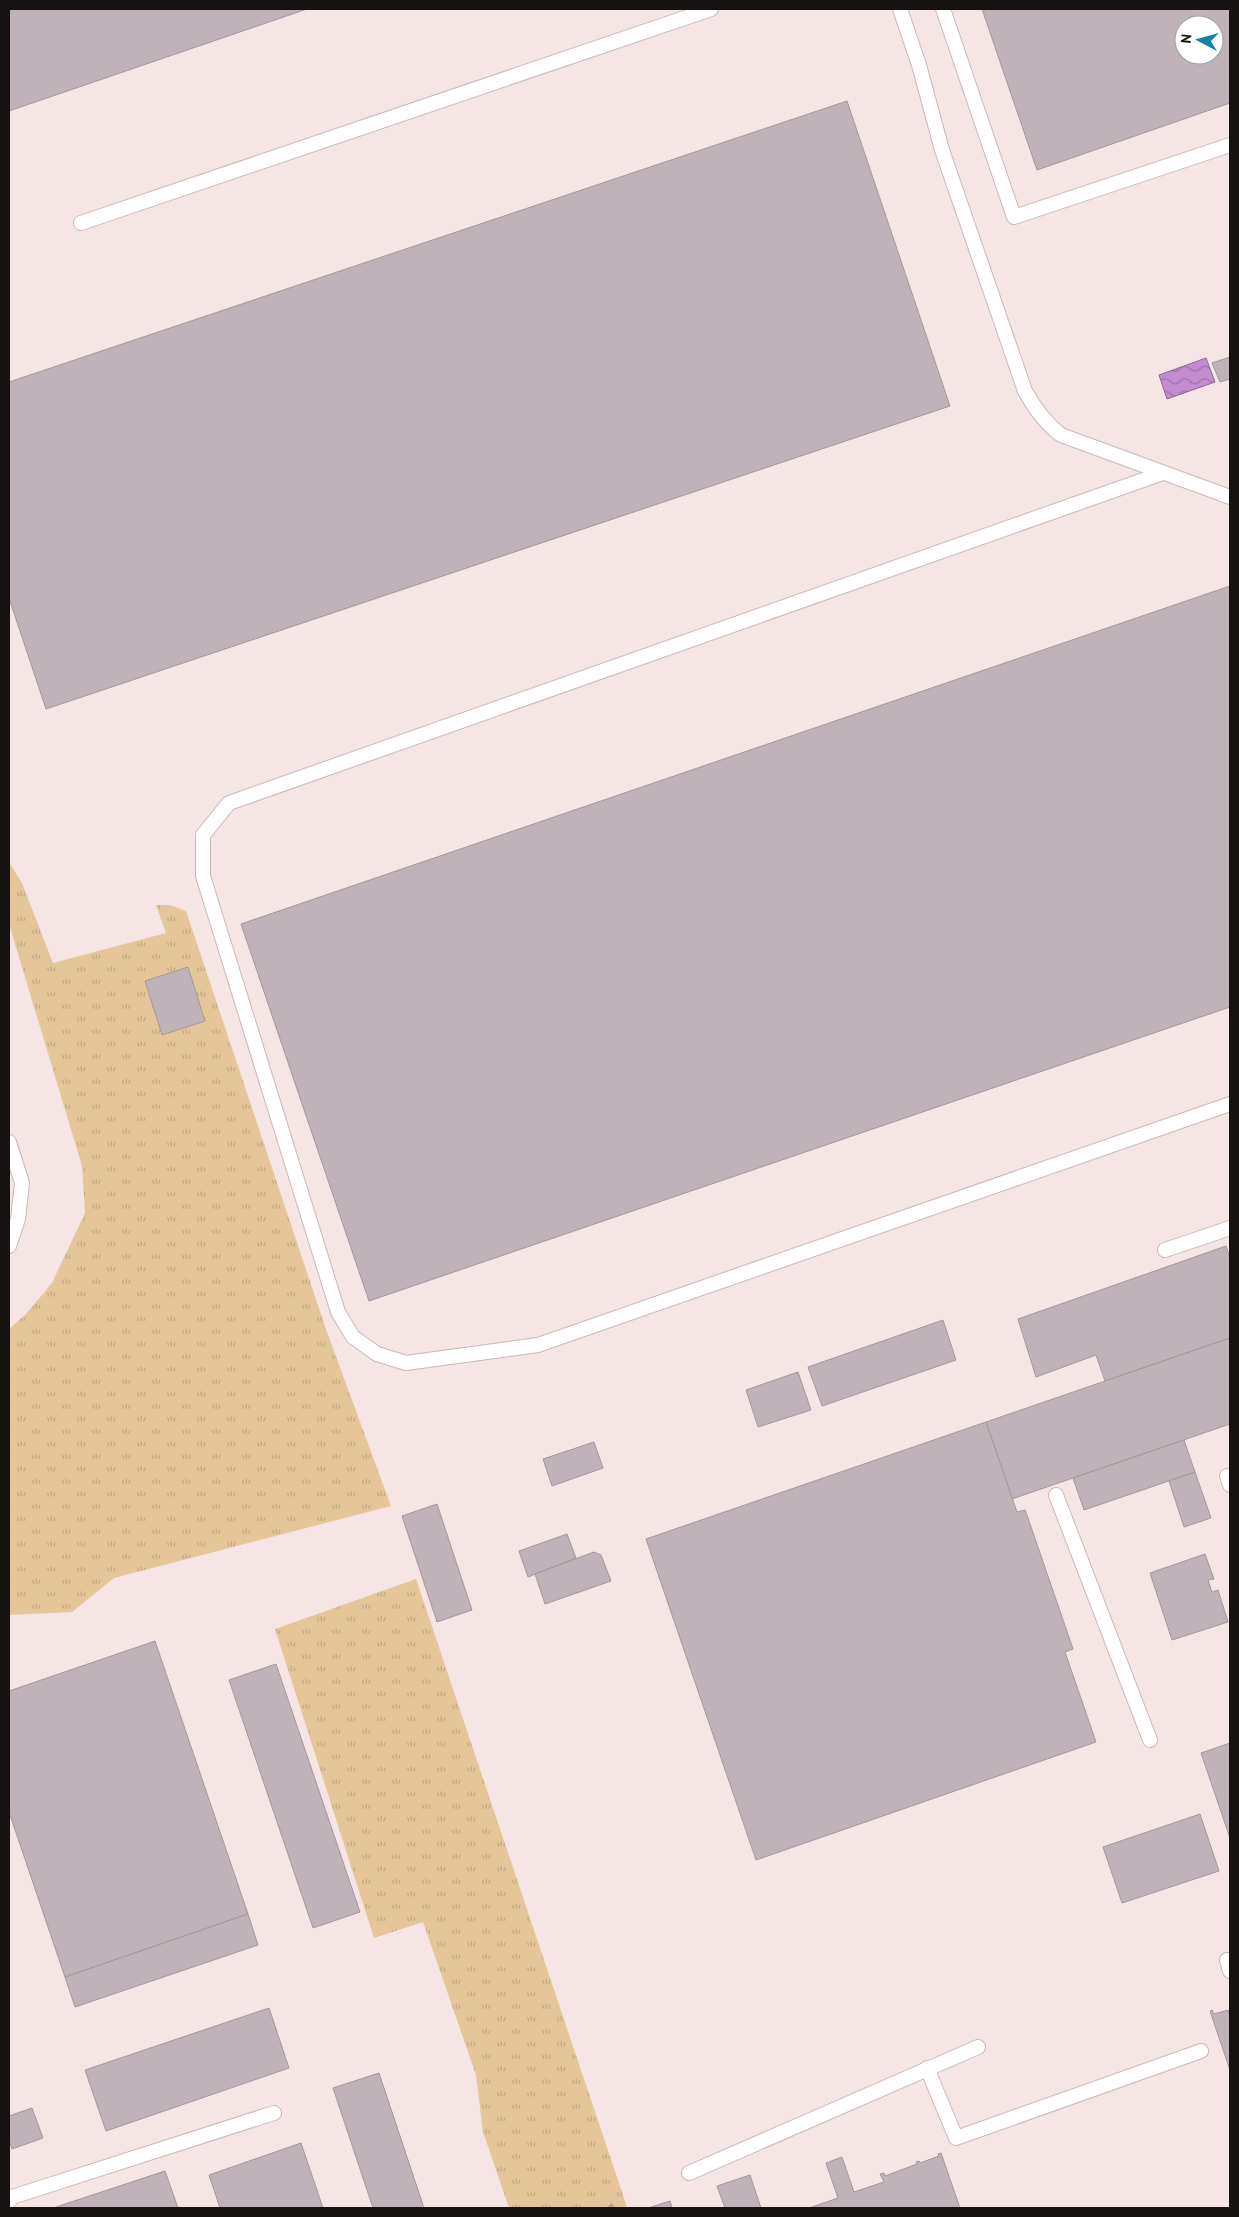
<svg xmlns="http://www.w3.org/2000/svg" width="1239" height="2217" viewBox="0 0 1239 2217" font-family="'PT Sans',sans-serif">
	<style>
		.grass { fill: url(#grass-tufts) }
		.forest { fill: url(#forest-firs) }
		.water { fill: url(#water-waves); stroke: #8e6797 }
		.building { fill: #bfb2b8; stroke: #a3979c; fill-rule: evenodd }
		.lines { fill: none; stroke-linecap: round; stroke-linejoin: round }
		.service-casing { stroke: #c8b9b9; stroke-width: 16 }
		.service { stroke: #fff; stroke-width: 14 }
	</style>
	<defs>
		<pattern id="grass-tufts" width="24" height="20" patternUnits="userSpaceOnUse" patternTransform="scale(1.25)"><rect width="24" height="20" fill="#e4c698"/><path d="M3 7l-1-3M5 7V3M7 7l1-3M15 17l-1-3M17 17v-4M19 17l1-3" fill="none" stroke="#c3a982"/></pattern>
		<pattern id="forest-firs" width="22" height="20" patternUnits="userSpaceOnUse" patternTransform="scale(1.25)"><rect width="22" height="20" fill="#e4c698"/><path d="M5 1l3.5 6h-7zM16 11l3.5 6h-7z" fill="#c3a982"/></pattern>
		<pattern id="water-waves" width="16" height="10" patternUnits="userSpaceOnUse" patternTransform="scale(1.25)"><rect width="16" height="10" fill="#c18cd0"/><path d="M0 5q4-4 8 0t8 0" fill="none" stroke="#9c71a7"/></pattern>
	</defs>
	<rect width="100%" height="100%" fill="#f5e5e5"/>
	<g class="grass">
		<polygon points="9,862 22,883 53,963 166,933 156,905 170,905 186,911 327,1332 391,1506 114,1578 72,1612 9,1615 9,1329 26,1314 52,1283 85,1213 82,1166 9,924"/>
		<polygon points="416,1579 624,2198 599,2208 509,2208 483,2132 476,2075 423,1922 374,1938 275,1629"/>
	</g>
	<polygon class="forest" points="624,2198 627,2208 599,2208"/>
	<polygon class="water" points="1206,358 1215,382 1167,399 1159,375"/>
	<g class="building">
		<polygon points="9,9 307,9 9,111"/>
		<path d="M 982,9 L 1230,9 L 1230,103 L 1037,170 ZM 1184,25 L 1214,25 L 1214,55 L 1184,55 Z"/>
		<polygon points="847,101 950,406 46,709 9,598 9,382"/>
		<polygon points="1230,357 1230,379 1220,382 1212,363"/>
		<polygon points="1230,586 1230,1007 369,1301 241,924"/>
		<polygon points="188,967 205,1021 162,1035 145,981"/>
		<polygon points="1226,1246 1230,1258 1230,1338 1105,1381 1096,1355 1036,1377 1018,1319"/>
		<polygon points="943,1320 956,1360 822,1406 808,1367"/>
		<polygon points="1230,1338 1230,1424 1012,1499 986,1422"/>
		<polygon points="798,1372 811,1410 758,1427 746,1390"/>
		<polygon points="986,1422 1017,1512 1025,1510 1028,1518 1073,1649 1065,1652 1096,1742 756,1860 646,1539"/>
		<polygon points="1184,1440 1195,1472 1084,1510 1073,1478"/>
		<polygon points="594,1442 603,1468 552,1486 543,1459"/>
		<polygon points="1195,1472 1211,1518 1184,1527 1169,1481"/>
		<polygon points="437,1504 472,1610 437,1622 402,1516"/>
		<polygon points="567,1534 576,1558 528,1577 519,1551"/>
		<polygon points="594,1552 601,1555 611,1581 545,1604 535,1574"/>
		<polygon points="1205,1554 1214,1579 1208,1580 1212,1592 1218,1590 1228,1622 1172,1640 1150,1573"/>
		<polygon points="155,1641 248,1914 65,1977 9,1812 9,1691"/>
		<polygon points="276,1664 360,1912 313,1928 229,1680"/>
		<polygon points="1230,1743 1230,1838 1201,1753"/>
		<polygon points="1200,1814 1219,1871 1122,1903 1103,1847"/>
		<polygon points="248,1914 258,1945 75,2007 65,1977"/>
		<polygon points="269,2008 289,2068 106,2131 85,2070"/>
		<polygon points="1212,2010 1214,2014 1228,2010 1230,2017 1230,2070 1210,2011"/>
		<polygon points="379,2073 424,2208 373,2208 333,2088"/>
		<polygon points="32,2108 43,2138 12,2149 9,2140 9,2116"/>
		<polygon points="301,2143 323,2208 220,2208 209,2175"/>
		<polygon points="941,2153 960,2208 809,2208 838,2198 826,2163 842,2157 854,2192 884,2182 880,2174 884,2173 885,2176 917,2164 916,2162 919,2161 920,2163 939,2156 938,2154"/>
		<polygon points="165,2171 178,2208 53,2208"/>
		<polygon points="750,2175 761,2208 725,2208 717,2186"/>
		<polygon points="670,2201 672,2208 648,2208"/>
	</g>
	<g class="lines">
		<defs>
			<g id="service">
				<path d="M 900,9 L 919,65 L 942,150 L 1025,391 C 1035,409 1045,423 1061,435 L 1230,497"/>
				<polyline points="943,9 1014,217 1230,145"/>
				<polyline points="81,223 711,9"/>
				<polyline points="1163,473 229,803 203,835 203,876 338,1312 353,1337 377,1354 406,1363 538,1345 1230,1104"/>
				<polyline points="9,1142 22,1183 18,1219 9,1246"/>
				<polyline points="1165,1250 1230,1228"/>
				<polyline points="1227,1476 1230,1485"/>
				<polyline points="1056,1495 1150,1740"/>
				<polyline points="1227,1960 1230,1971"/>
				<polyline points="927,2068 956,2138 1201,2051"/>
				<polyline points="689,2173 978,2047"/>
				<polyline points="9,2202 12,2197 274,2113"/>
			</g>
		</defs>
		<use href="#service" class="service-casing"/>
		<use href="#service" class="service"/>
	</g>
	<rect width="1239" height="2217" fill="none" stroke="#171212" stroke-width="20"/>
	<g transform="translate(1199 40) rotate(276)"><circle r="24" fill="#ffffff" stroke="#a2a0a0"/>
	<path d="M0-4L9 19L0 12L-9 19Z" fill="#1382a9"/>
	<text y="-8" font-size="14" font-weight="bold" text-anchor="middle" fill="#171212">N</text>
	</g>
</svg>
